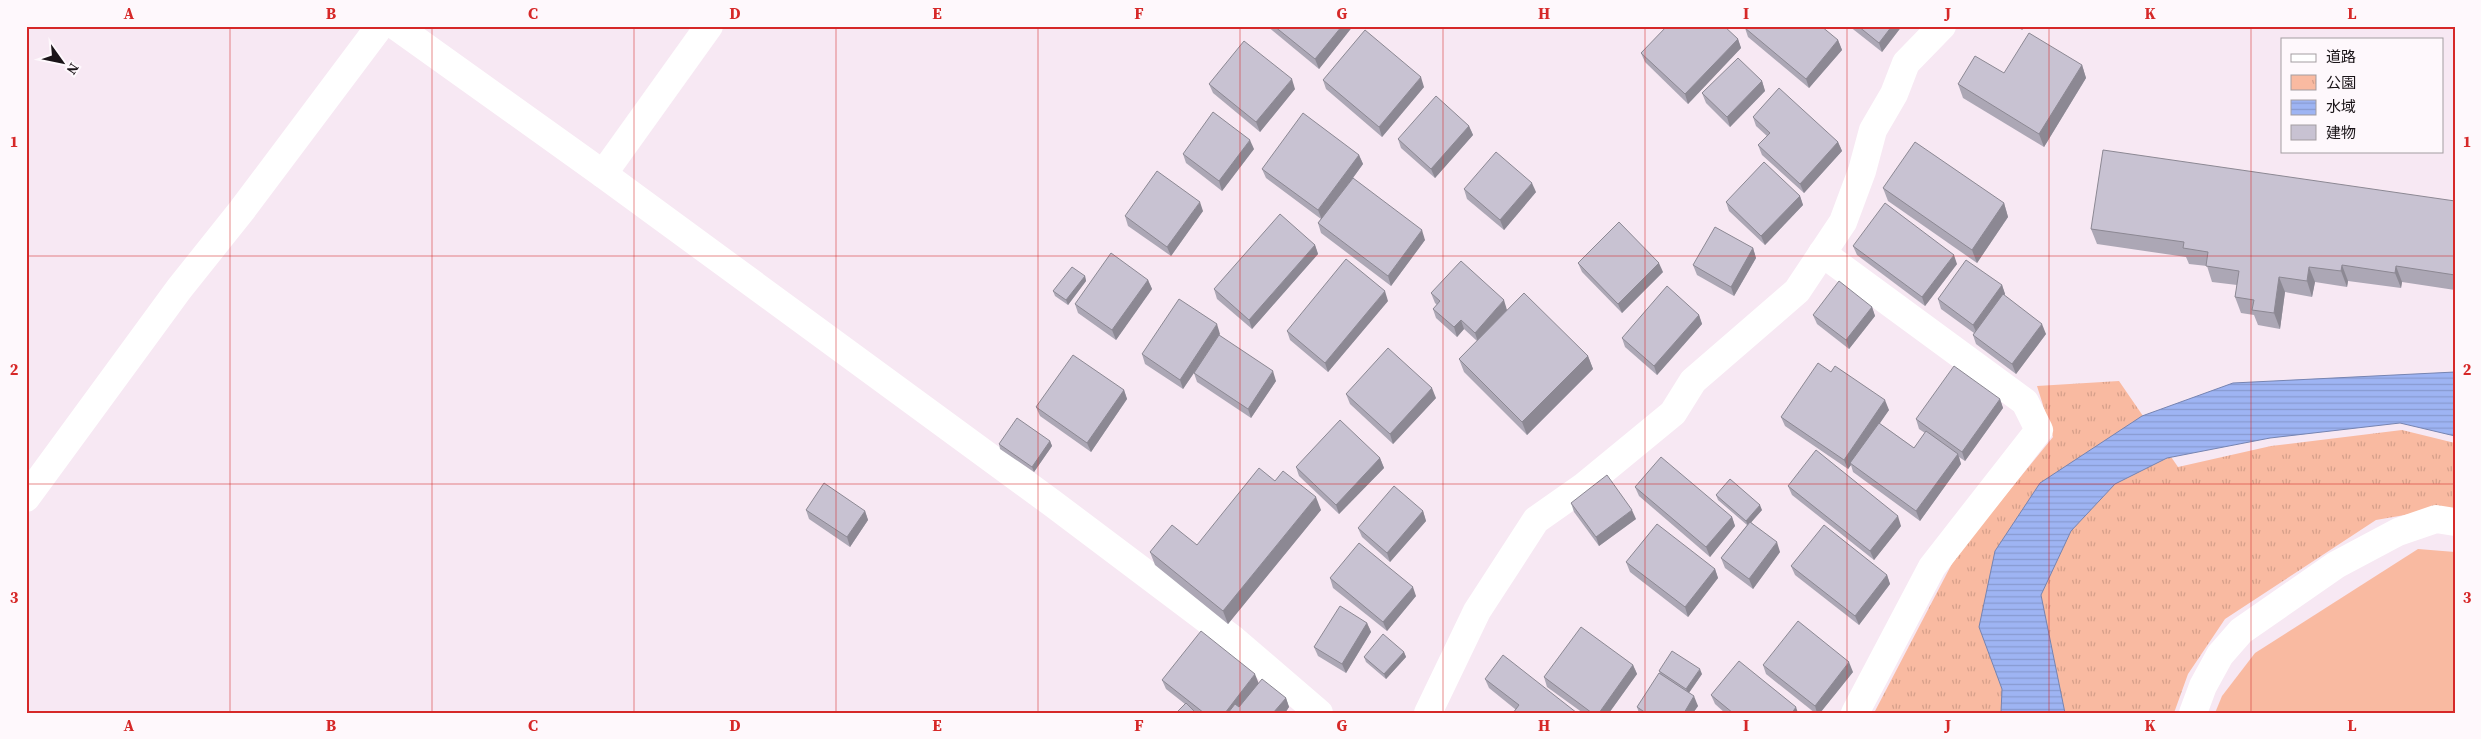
<svg xmlns="http://www.w3.org/2000/svg" width="2481" height="739" viewBox="0 0 2481 739" font-family="'Source Serif 4','Noto Sans JP',serif">
	<style>
		.grass { fill: #f9baa1 }
		.park { fill: url(#park-tufts) }
		.water { fill: url(#water-rules); stroke: #7684b1 }
		.lines { fill: none; stroke-linecap: round; stroke-linejoin: round }
		.minor { stroke: #fff; stroke-width: 28 }
		.wall { fill: #aca7b5 }
		.shaded-wall { fill: #8c8893 }
		.building { fill: #c8c2d2; stroke: #8c8893 }
		.grid { fill: none; stroke: #d62828; stroke-width: 1; stroke-opacity: 0.55 }
		.neatline { fill: none; stroke: #d62828; stroke-width: 2 }
		.grid-label { font-size: 16px; text-anchor: middle; font-weight: bold; fill: #d62828 }
	</style>
	<defs>
		<pattern id="park-tufts" width="24" height="20" patternUnits="userSpaceOnUse" patternTransform="scale(1.25)"><rect width="24" height="20" fill="#f9baa1"/><path d="M3 7l-1-3M5 7V3M7 7l1-3M15 17l-1-3M17 17v-4M19 17l1-3" fill="none" stroke="#d59f8a"/></pattern>
		<pattern id="water-rules" width="6" height="5" patternUnits="userSpaceOnUse" patternTransform="scale(1.25)"><rect width="6" height="5" fill="#9eb4f3"/><path d="M0 2.5h6" fill="none" stroke="#889ad0"/></pattern>
	</defs>
	<rect width="100%" height="100%" fill="#f7e8f3"/>
	<polygon class="grass" points="2418,549 2455,552 2455,713 2215,713 2222,696 2255,653"/>
	<polygon class="park" points="2119,381 2178,467 2271,446 2402,430 2455,443 2455,512 2445,508 2376,520 2225,619 2188,674 2174,713 1874,713 1956,556 2053,437 2037,386"/>
	<polygon class="water" points="2455,372 2455,436 2400,423 2270,438 2167,458 2115,484 2071,531 2041,595 2065,713 2001,713 2002,689 1979,627 1995,551 2040,483 2142,416 2233,383"/>
	<g class="lines">
		<g class="minor">
			<polyline points="396,26 603,174 1052,503 1234,640 1319,713"/>
			<polyline points="603,174 709,26"/>
			<polyline points="1822,253 2025,402 2039,430 1932,567 1855,713"/>
			<polyline points="26,498 179,289 242,210 380,26"/>
			<polyline points="1428,713 1477,611 1536,520 1583,487 1673,413 1693,381 1797,291 1843,222 1862,171 1873,130 1894,94 1906,63 1942,26"/>
			<polyline points="2193,713 2203,686 2220,655 2241,631 2336,565 2398,532 2436,519 2455,522"/>
		</g>
	</g>
	<g class="wall">
		<polygon points="1267,26 1353,26 1319,69"/>
		<polygon points="1849,26 1902,26 1882,52"/>
		<polygon points="2016,26 2025,26 2022,30"/>
		<polygon points="1745,28 1838,40 1842,50 1809,88 1748,37"/>
		<polygon points="1738,39 1741,48 1688,104 1645,62 1641,53"/>
		<polygon points="2082,65 2086,78 2044,147 1963,98 1958,84 2004,73"/>
		<polygon points="1323,80 1424,87 1382,137 1326,89"/>
		<polygon points="1762,81 1765,91 1730,127 1706,103 1702,93"/>
		<polygon points="1209,84 1295,89 1260,132 1213,93"/>
		<polygon points="1753,117 1838,142 1842,151 1804,193 1762,155 1758,145 1767,136 1756,126"/>
		<polygon points="1469,126 1473,135 1435,178 1401,148 1398,139"/>
		<polygon points="1254,149 1222,191 1186,163 1183,154"/>
		<polygon points="1359,155 1363,164 1353,178 1425,240 1391,286 1321,233 1318,223 1321,219 1266,178 1262,169"/>
		<polygon points="1883,188 2004,203 2008,217 1977,263 1888,201"/>
		<polygon points="1464,189 1536,192 1504,230 1467,199"/>
		<polygon points="1800,196 1803,205 1765,245 1729,211 1726,202"/>
		<polygon points="2455,201 2455,290 2402,282 2401,288 2348,281 2347,287 2315,282 2312,297 2285,292 2280,329 2258,325 2254,315 2241,313 2235,297 2237,285 2212,282 2207,266 2189,264 2186,257 2097,244 2091,229"/>
		<polygon points="1203,211 1171,256 1128,226 1125,216"/>
		<polygon points="1315,245 1318,254 1252,329 1217,299 1214,289"/>
		<polygon points="1853,246 1957,264 1925,306 1857,255"/>
		<polygon points="1753,248 1756,258 1734,296 1697,275 1693,265"/>
		<polygon points="1578,263 1663,272 1622,313 1582,272"/>
		<polygon points="1085,276 1086,281 1068,305 1055,296 1053,291"/>
		<polygon points="1148,280 1152,289 1116,340 1078,313 1075,304"/>
		<polygon points="2002,285 2005,294 2004,296 2046,334 2016,374 1976,344 1973,335 1974,333 1941,309 1938,299"/>
		<polygon points="1431,293 1507,310 1588,356 1593,369 1527,435 1464,372 1459,359 1477,341 1464,329 1457,337 1436,318 1433,309 1437,305 1435,303"/>
		<polygon points="1388,301 1328,372 1290,340 1287,331"/>
		<polygon points="1872,307 1875,316 1849,349 1817,324 1813,315"/>
		<polygon points="1699,315 1702,324 1657,375 1625,347 1622,338"/>
		<polygon points="1220,334 1219,335 1276,381 1251,418 1197,382 1194,373 1183,389 1145,364 1142,354"/>
		<polygon points="1831,372 1889,410 1879,423 1914,448 1925,433 1919,429 1916,419 2000,399 2003,408 1965,461 1959,457 1961,464 1920,521 1853,472 1851,465 1848,469 1785,426 1781,417"/>
		<polygon points="1124,390 1127,399 1091,452 1040,416 1036,407"/>
		<polygon points="1346,394 1436,398 1393,444 1350,404"/>
		<polygon points="1050,441 1052,446 1034,472 1000,449 999,444"/>
		<polygon points="1380,458 1384,468 1339,514 1299,476 1296,467"/>
		<polygon points="1275,481 1321,510 1228,624 1155,565 1150,552 1197,545"/>
		<polygon points="1788,486 1901,526 1874,560 1792,495"/>
		<polygon points="1635,487 1732,517 1735,526 1710,557 1639,496"/>
		<polygon points="1716,495 1762,510 1751,522 1780,552 1753,589 1725,568 1721,558 1747,525 1718,500"/>
		<polygon points="1571,503 1636,519 1599,546 1574,512"/>
		<polygon points="806,510 865,511 868,520 850,547 809,519"/>
		<polygon points="1423,511 1426,521 1390,562 1362,537 1358,528"/>
		<polygon points="1626,562 1715,569 1718,578 1688,617 1630,572"/>
		<polygon points="1791,566 1887,575 1890,584 1859,625 1795,575"/>
		<polygon points="1330,578 1416,596 1387,631 1333,588"/>
		<polygon points="1367,623 1371,632 1346,673 1318,656 1314,647"/>
		<polygon points="1404,652 1406,657 1386,679 1366,662 1364,657"/>
		<polygon points="1633,665 1637,674 1609,713 1583,713 1547,687 1544,677"/>
		<polygon points="1763,665 1853,672 1820,713 1815,713 1766,674"/>
		<polygon points="1659,671 1702,674 1689,693 1698,706 1693,713 1639,713 1637,707 1660,674"/>
		<polygon points="1485,679 1577,713 1515,709 1489,688"/>
		<polygon points="1162,680 1259,683 1286,698 1289,707 1285,713 1176,713 1185,704 1166,689"/>
		<polygon points="1711,695 1798,713 1725,713 1715,704"/>
	</g>
	<g class="shaded-wall">
		<polygon points="1342,26 1353,26 1319,69 1315,59"/>
		<polygon points="1892,26 1902,26 1882,52 1879,43"/>
		<polygon points="2021,26 2025,26 2022,30"/>
		<polygon points="1738,39 1741,48 1688,104 1685,94"/>
		<polygon points="1838,40 1842,50 1809,88 1806,79"/>
		<polygon points="2082,65 2086,78 2044,147 2039,134"/>
		<polygon points="1421,77 1424,87 1382,137 1379,127"/>
		<polygon points="1292,79 1295,89 1260,132 1256,122"/>
		<polygon points="1762,81 1765,91 1730,127 1727,117"/>
		<polygon points="1469,126 1473,135 1435,178 1431,169"/>
		<polygon points="1250,140 1254,149 1222,191 1219,181"/>
		<polygon points="1838,142 1842,151 1804,193 1800,184"/>
		<polygon points="1359,155 1363,164 1322,220 1318,210"/>
		<polygon points="1532,183 1536,192 1504,230 1500,220"/>
		<polygon points="1800,196 1803,205 1765,245 1761,236"/>
		<polygon points="1200,202 1203,211 1171,256 1167,247"/>
		<polygon points="2004,203 2008,217 1977,263 1972,250"/>
		<polygon points="1422,230 1425,240 1391,286 1388,276"/>
		<polygon points="1315,245 1318,254 1252,329 1249,320"/>
		<polygon points="1753,248 1756,258 1734,296 1731,287"/>
		<polygon points="1954,255 1957,264 1925,306 1922,297"/>
		<polygon points="1659,263 1663,272 1622,313 1618,304"/>
		<polygon points="2342,265 2348,281 2347,287 2341,271"/>
		<polygon points="2396,266 2402,282 2401,288 2395,273"/>
		<polygon points="2309,267 2315,282 2312,297 2307,281"/>
		<polygon points="1085,276 1086,281 1068,305 1066,300"/>
		<polygon points="2279,277 2285,292 2280,329 2274,313"/>
		<polygon points="1148,280 1152,289 1116,340 1112,330"/>
		<polygon points="2002,285 2005,294 1977,334 1973,325"/>
		<polygon points="1385,291 1388,301 1328,372 1325,363"/>
		<polygon points="1504,300 1507,310 1478,342 1475,333"/>
		<polygon points="1872,307 1875,316 1849,349 1846,340"/>
		<polygon points="1699,315 1702,324 1657,375 1654,366"/>
		<polygon points="1461,320 1464,329 1457,337 1454,327"/>
		<polygon points="1217,324 1220,334 1183,389 1180,380"/>
		<polygon points="2042,324 2046,334 2016,374 2012,364"/>
		<polygon points="1588,356 1593,369 1527,435 1522,422"/>
		<polygon points="1273,371 1276,381 1251,418 1248,409"/>
		<polygon points="1432,388 1436,398 1393,444 1390,434"/>
		<polygon points="1124,390 1127,399 1091,452 1087,443"/>
		<polygon points="2000,399 2003,408 1965,461 1962,452"/>
		<polygon points="1885,400 1889,410 1852,464 1850,463 1851,465 1848,469 1844,460"/>
		<polygon points="1050,441 1052,446 1034,472 1032,467"/>
		<polygon points="1958,454 1961,464 1920,521 1916,511"/>
		<polygon points="1380,458 1384,468 1339,514 1336,505"/>
		<polygon points="1316,497 1321,510 1228,624 1223,611"/>
		<polygon points="1760,505 1762,510 1748,526 1746,521"/>
		<polygon points="1632,510 1636,519 1599,546 1596,537"/>
		<polygon points="865,511 868,520 850,547 847,537"/>
		<polygon points="1423,511 1426,521 1390,562 1387,553"/>
		<polygon points="1898,516 1901,526 1874,560 1870,551"/>
		<polygon points="1732,517 1735,526 1710,557 1706,547"/>
		<polygon points="1777,542 1780,552 1753,589 1749,579"/>
		<polygon points="1715,569 1718,578 1688,617 1685,607"/>
		<polygon points="1887,575 1890,584 1859,625 1855,616"/>
		<polygon points="1413,587 1416,596 1387,631 1383,622"/>
		<polygon points="1367,623 1371,632 1346,673 1342,664"/>
		<polygon points="1404,652 1406,657 1386,679 1384,674"/>
		<polygon points="1849,662 1853,672 1820,713 1817,713 1815,706"/>
		<polygon points="1633,665 1637,674 1609,713 1599,713"/>
		<polygon points="1700,669 1702,674 1688,694 1686,689"/>
		<polygon points="1255,674 1259,684 1236,713 1225,713"/>
		<polygon points="1694,696 1698,706 1693,713 1684,713"/>
		<polygon points="1286,698 1289,707 1285,713 1273,713"/>
		<polygon points="1796,707 1798,713 1792,713"/>
	</g>
	<g class="building">
		<polygon points="1274,26 1342,26 1315,59"/>
		<polygon points="1667,26 1724,26 1738,39 1685,94 1641,53"/>
		<polygon points="1746,26 1821,26 1838,40 1806,79 1745,28"/>
		<polygon points="1858,26 1892,26 1879,43"/>
		<polygon points="1365,30 1421,77 1379,127 1323,80"/>
		<polygon points="2029,33 2082,65 2039,134 1958,84 1975,56 2004,73"/>
		<polygon points="1244,41 1292,79 1256,122 1209,84"/>
		<polygon points="1738,58 1762,81 1727,117 1702,93"/>
		<polygon points="1779,88 1838,142 1800,184 1758,145 1770,133 1753,117"/>
		<polygon points="1436,96 1469,126 1431,169 1398,139"/>
		<polygon points="1213,112 1250,140 1219,181 1183,154"/>
		<polygon points="1303,113 1359,155 1318,210 1262,169"/>
		<polygon points="1915,142 2004,203 1972,250 1883,188"/>
		<polygon points="2103,150 2455,201 2455,275 2396,266 2395,273 2342,265 2341,271 2309,267 2307,281 2279,277 2274,313 2252,310 2254,300 2235,297 2239,271 2206,266 2208,252 2183,248 2184,242 2091,229"/>
		<polygon points="1496,152 1532,183 1500,220 1464,189"/>
		<polygon points="1764,162 1800,196 1761,236 1726,202"/>
		<polygon points="1157,171 1200,202 1167,247 1125,216"/>
		<polygon points="1353,178 1422,230 1388,276 1318,223"/>
		<polygon points="1885,203 1954,255 1922,297 1853,246"/>
		<polygon points="1280,214 1315,245 1249,320 1214,289"/>
		<polygon points="1619,222 1659,263 1618,304 1578,263"/>
		<polygon points="1715,227 1753,248 1731,287 1693,265"/>
		<polygon points="1111,253 1148,280 1112,330 1075,304"/>
		<polygon points="1346,259 1385,291 1325,363 1287,331"/>
		<polygon points="1966,260 2002,285 1973,325 1938,299"/>
		<polygon points="1461,261 1504,300 1475,333 1461,320 1454,327 1433,309 1440,301 1431,293"/>
		<polygon points="1072,267 1085,276 1066,300 1053,291"/>
		<polygon points="1839,281 1872,307 1846,340 1813,315"/>
		<polygon points="1667,286 1699,315 1654,366 1622,338"/>
		<polygon points="1524,293 1588,356 1522,422 1459,359"/>
		<polygon points="2003,294 2042,324 2012,364 1973,335"/>
		<polygon points="1179,299 1217,324 1180,380 1142,354"/>
		<polygon points="1219,335 1273,371 1248,409 1194,373"/>
		<polygon points="1388,348 1432,388 1390,434 1346,394"/>
		<polygon points="1073,355 1124,390 1087,443 1036,407"/>
		<polygon points="1818,363 1831,372 1835,366 1885,400 1844,460 1781,417"/>
		<polygon points="1954,366 2000,399 1962,452 1916,419"/>
		<polygon points="1017,418 1050,441 1032,467 999,444"/>
		<polygon points="1340,420 1380,458 1336,505 1296,467"/>
		<polygon points="1879,423 1914,448 1926,431 1958,454 1916,511 1850,463"/>
		<polygon points="1816,450 1898,516 1870,551 1788,486"/>
		<polygon points="1661,457 1732,517 1706,547 1635,487"/>
		<polygon points="1259,468 1275,481 1283,471 1316,497 1223,611 1150,552 1172,525 1197,545"/>
		<polygon points="1607,475 1632,510 1596,537 1571,503"/>
		<polygon points="1730,479 1760,505 1746,521 1716,495"/>
		<polygon points="824,483 865,511 847,537 806,510"/>
		<polygon points="1394,486 1423,511 1387,553 1358,528"/>
		<polygon points="1750,522 1777,542 1749,579 1721,558"/>
		<polygon points="1657,524 1715,569 1685,607 1626,562"/>
		<polygon points="1824,525 1887,575 1855,616 1791,566"/>
		<polygon points="1359,543 1413,587 1383,622 1330,578"/>
		<polygon points="1340,606 1367,623 1342,664 1314,647"/>
		<polygon points="1798,621 1849,662 1815,706 1763,665"/>
		<polygon points="1581,627 1633,665 1599,713 1592,713 1544,677"/>
		<polygon points="1201,631 1255,674 1225,713 1204,713 1162,680"/>
		<polygon points="1383,634 1404,652 1384,674 1364,657"/>
		<polygon points="1672,651 1700,669 1686,689 1659,671"/>
		<polygon points="1503,655 1577,713 1513,713 1519,705 1485,679"/>
		<polygon points="1739,661 1796,707 1792,713 1733,713 1711,695"/>
		<polygon points="1659,673 1694,696 1684,713 1646,713 1637,707"/>
		<polygon points="1262,679 1286,698 1273,713 1228,713 1235,704 1239,707"/>
		<polygon points="1186,703 1196,713 1176,713"/>
	</g>
	<path class="grid" d="M 230,26 L 230,713M 432,26 L 432,713M 634,26 L 634,713M 836,26 L 836,713M 1038,26 L 1038,713M 1240,26 L 1240,713M 1443,26 L 1443,713M 1645,26 L 1645,713M 1847,26 L 1847,713M 2049,26 L 2049,713M 2251,26 L 2251,713M 26,256 L 2455,256M 26,484 L 2455,484"/>
	<rect width="2481" height="739" fill="none" stroke="#fef8fc" stroke-width="55"/>
	<rect x="2281" y="38" width="162" height="115" fill="#fef8fc" stroke="#a39da1"/>
	<rect x="2291" y="54" width="25" height="8" fill="#ffffff" stroke="#a39da1"/>
	<text x="2326" y="62" font-size="15" fill="#1a1418">道路</text>
	<rect x="2291" y="75" width="25" height="15" fill="url(#park-tufts)" stroke="#a39da1"/>
	<text x="2326" y="88" font-size="15" fill="#1a1418">公園</text>
	<rect x="2291" y="100" width="25" height="15" fill="url(#water-rules)" stroke="#a39da1"/>
	<text x="2326" y="112" font-size="15" fill="#1a1418">水域</text>
	<rect x="2291" y="125" width="25" height="15" fill="#c8c2d2" stroke="#a39da1"/>
	<text x="2326" y="138" font-size="15" fill="#1a1418">建物</text>
	<g transform="translate(62 62) rotate(123)" stroke="#fef8fc" stroke-width="4" paint-order="stroke">
	<path d="M0-4L9 19L0 12L-9 19Z" fill="#1a1418"/>
	<text y="-8" font-size="14" font-weight="bold" text-anchor="middle" fill="#1a1418">N</text>
	</g>
	<rect x="28" y="28" width="2426" height="684" class="neatline"/>
	<g class="grid-label">
		<text x="129" y="19">A</text>
		<text x="331" y="19">B</text>
		<text x="533" y="19">C</text>
		<text x="735" y="19">D</text>
		<text x="937" y="19">E</text>
		<text x="1139" y="19">F</text>
		<text x="1342" y="19">G</text>
		<text x="1544" y="19">H</text>
		<text x="1746" y="19">I</text>
		<text x="1948" y="19">J</text>
		<text x="2150" y="19">K</text>
		<text x="2352" y="19">L</text>
		<text x="14" y="147">1</text>
		<text x="2467" y="147">1</text>
		<text x="14" y="375">2</text>
		<text x="2467" y="375">2</text>
		<text x="14" y="603">3</text>
		<text x="2467" y="603">3</text>
		<text x="129" y="731">A</text>
		<text x="331" y="731">B</text>
		<text x="533" y="731">C</text>
		<text x="735" y="731">D</text>
		<text x="937" y="731">E</text>
		<text x="1139" y="731">F</text>
		<text x="1342" y="731">G</text>
		<text x="1544" y="731">H</text>
		<text x="1746" y="731">I</text>
		<text x="1948" y="731">J</text>
		<text x="2150" y="731">K</text>
		<text x="2352" y="731">L</text>
	</g>
</svg>
